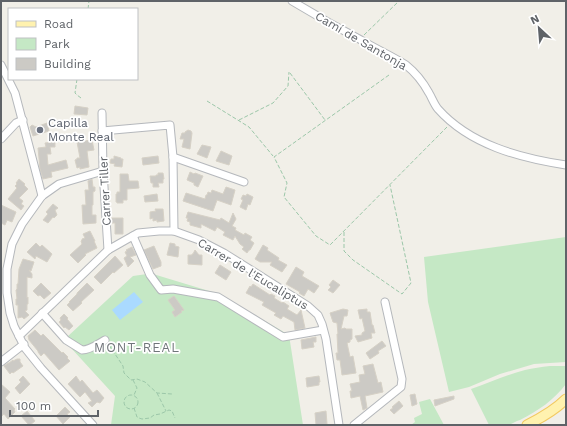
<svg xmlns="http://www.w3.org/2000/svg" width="567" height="426" viewBox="0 0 567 426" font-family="'Work Sans',sans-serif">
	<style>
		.green { fill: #c5e8c5 }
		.water { fill: #aadaff }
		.building { fill: #cccac5; stroke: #d6d1c6 }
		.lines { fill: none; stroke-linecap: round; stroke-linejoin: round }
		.minor-casing { stroke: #b5b8bc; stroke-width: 9 }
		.major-casing { stroke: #f2c960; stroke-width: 11 }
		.path { stroke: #9cc7a9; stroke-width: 1; stroke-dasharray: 4 2; stroke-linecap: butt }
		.minor { stroke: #fff; stroke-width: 7 }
		.major { stroke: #fff2af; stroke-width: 9 }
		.worship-dot { fill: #6b7280; stroke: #fff; stroke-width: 1.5 }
		.labels { text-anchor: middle; stroke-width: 3.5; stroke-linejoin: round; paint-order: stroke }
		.street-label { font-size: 12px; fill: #5f6368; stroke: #fff }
		.worship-label { font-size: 12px; fill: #5b616d; stroke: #fff; text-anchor: start }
		.neighbourhood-label { font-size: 13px; letter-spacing: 1px; fill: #70757a; stroke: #fff }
	</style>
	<rect width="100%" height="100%" fill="#f1efe8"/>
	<g class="green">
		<polygon points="566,237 566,362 534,364 500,374 469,387 449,392 428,302 424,257"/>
		<polygon points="147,274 153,274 219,294 289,335 303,425 111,425 115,396 61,337 67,337 133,276"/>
		<path d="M 550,366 L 566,366 L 566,384 C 554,400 538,411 520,420 C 516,421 512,424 508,425 C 503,426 495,425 489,425 L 471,389 C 489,383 506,375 525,370 C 533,368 541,367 550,366 Z"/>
		<polygon points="430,399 444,425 411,425 415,422 414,418 422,414 419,402"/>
	</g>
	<polygon class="water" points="134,292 143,302 120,320 112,310"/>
	<g class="building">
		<polygon points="75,106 88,108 87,115 74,114"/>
		<polygon points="47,123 49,131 33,136 30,127 32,125 36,127"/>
		<polygon points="188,130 191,131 192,133 190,149 182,147 184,139 180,139 182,133 185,133 185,132"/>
		<polygon points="92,140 94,150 87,151 89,167 80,169 80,167 77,168 75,160 77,159 77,158 80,158 77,142"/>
		<polygon points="55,142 55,147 50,147 51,154 47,154 48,165 66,160 68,168 51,172 52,177 43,179 40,169 38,148 46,147 45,143"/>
		<polygon points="202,145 211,147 207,158 197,154"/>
		<polygon points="221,151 232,156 229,165 216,161"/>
		<polygon points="114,156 121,158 121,159 123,159 122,167 114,166 115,164 110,163 111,159 114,159"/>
		<polygon points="158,156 159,163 143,165 142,158"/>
		<polygon points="190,172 194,174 195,173 203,176 198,187 194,185 194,183 187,180"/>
		<polygon points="158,173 163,173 164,179 163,179 163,183 158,183 159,187 153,187 153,183 151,183 150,176 156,176 156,175 158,175"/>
		<polygon points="120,174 128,174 129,181 138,181 139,188 127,189 127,200 123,200 123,203 117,203 117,202 116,202 116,194 117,194 117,192 120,192"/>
		<polygon points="19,179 25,184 24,185 28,189 19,198 23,201 21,204 24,206 21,210 8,199 17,188 15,186 17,184 16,183"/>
		<polygon points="92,179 93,187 95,187 95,191 93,192 93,205 92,205 92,215 96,215 96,223 83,224 82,205 86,205 85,190 89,190 88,181"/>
		<polygon points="226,187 235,190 231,205 217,200 213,211 183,201 186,193 205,199 206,195 207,195 208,192 211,193 212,190 223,194"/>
		<polygon points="157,194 158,201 145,202 144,196"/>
		<polygon points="247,194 253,197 250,205 248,204 246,210 240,207 243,200 241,199 243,195 246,196"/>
		<polygon points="53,204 58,208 55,210 57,215 54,218 53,217 48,223 43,220 48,214 46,212"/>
		<polygon points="1,205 16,212 12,222 7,220 5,225 1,223"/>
		<polygon points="155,209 163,209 164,221 157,222 157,220 153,221 153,218 150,219 150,212 156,211"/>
		<polygon points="188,212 220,220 221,218 229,223 233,213 236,219 232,226 236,228 235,230 244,235 245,233 252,237 250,240 254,243 250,250 249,250 247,253 242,249 244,247 240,244 235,236 233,240 223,235 225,232 217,227 215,231 201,224 201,228 190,225 190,222 187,221 188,218 186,218"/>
		<polygon points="111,218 123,218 123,234 115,234 115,223 111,223"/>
		<polygon points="90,231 95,241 94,241 97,248 85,254 86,255 78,263 70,255 82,244 81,241 82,240 82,239 85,238 83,234"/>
		<polygon points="36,243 40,247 42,245 52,254 47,262 36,256 35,259 27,252"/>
		<polygon points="170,243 175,244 175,246 179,247 178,257 167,255"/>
		<polygon points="263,245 268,248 267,250 279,258 278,260 287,265 282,272 270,265 272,262 260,262 255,259"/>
		<polygon points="154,246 161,262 161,266 153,269 144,250"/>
		<polygon points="132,247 136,255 130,257 134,261 128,267 124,258 127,256 125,252 127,251 126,250"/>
		<polygon points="195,250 199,255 202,255 202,265 188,264 188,255 192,255 192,254 193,254"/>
		<polygon points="115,256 123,265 114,273 113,272 101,284 94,277"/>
		<polygon points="23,259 34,262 31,271 29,270 32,274 32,278 27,277 27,298 28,297 28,304 27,304 27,310 25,311 29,315 24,319 22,317 18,318 18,305 16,305 16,299 17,299 16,290 17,289 17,284 18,284 19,269"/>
		<polygon points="220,265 231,272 226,280 215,273"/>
		<polygon points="296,267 304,272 302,276 319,286 314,293 308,289 304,296 299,293 300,292 286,284"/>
		<polygon points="333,280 340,285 333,293 328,290 331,287 329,285"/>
		<polygon points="41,283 51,293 44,299 40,295 38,296 33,291"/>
		<polygon points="87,283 94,290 81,302 82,303 73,311 67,305 70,302 69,302 77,294 77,293"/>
		<polygon points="253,284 270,295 271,294 275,296 274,298 282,303 283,302 289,306 287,309 297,315 301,310 305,328 295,330 294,322 283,316 281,319 274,315 276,313 262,305 264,302 246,293 250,286 251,287"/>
		<polygon points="174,296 184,310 181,311 182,312 175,317 172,312 175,310 168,300"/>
		<polygon points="343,309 348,310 347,316 344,316 341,329 345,328 346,329 352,329 352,339 350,340 350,342 347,343 350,357 353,356 356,373 342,375 340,360 337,360 336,353 338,353 337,334 338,334 337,323 333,322 330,313"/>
		<polygon points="367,309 367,312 370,312 372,325 373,325 375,333 371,333 372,338 358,342 355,336 362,335 362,333 365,331 362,318 360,319 358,310"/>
		<polygon points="64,314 68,318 67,319 73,326 69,330 65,327 64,328 59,322 61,320 60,318"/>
		<polygon points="35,330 41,336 43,334 62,353 63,352 68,357 67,358 70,361 59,370 44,353 41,356 38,352 38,351 29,340 28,336"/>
		<polygon points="316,337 316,342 313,342 314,347 302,349 301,340"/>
		<polygon points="382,341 386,346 378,351 379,353 370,359 366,353"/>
		<polygon points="17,359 20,359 20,362 23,366 13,373 12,372 10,374 4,366 8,363 9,363 13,360 13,361"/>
		<polygon points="373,364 378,383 381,382 383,392 365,396 367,408 363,410 360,396 351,398 350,391 352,391 350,384 360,382 359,375 365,374 363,366"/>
		<polygon points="23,376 30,384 20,394 15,388 21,382 19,380"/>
		<polygon points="76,376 80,382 82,380 93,393 97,390 104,398 100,403 97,402 92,407 88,403 92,401 85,392 80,397 68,384"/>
		<polygon points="319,376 320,382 319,382 319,385 307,387 306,378"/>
		<polygon points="1,384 10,392 5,398 15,409 14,410 15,412 8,419 4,414 1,417"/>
		<polygon points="415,394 417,404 412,406 410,395"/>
		<polygon points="454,396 454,399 435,406 434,400"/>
		<polygon points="399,401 403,406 394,414 390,410 393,408 392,407"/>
		<polygon points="65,407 70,412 67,414 70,417 63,424 56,416"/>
		<polygon points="27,411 35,421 30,425 29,425 21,416"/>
		<polygon points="326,411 327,424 316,425 315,413"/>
	</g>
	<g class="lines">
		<defs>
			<g id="minor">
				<path d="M 292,1 C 315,15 338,28 361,40 C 376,49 392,56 406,65 C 416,73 423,82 429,93 C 432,98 434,104 438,109 C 470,145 520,158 566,165"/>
				<polyline points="1,65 15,93 39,184 42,196"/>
				<polyline points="102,113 103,171 108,250"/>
				<polyline points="102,131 170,125 173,157 174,231"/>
				<polyline points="1,139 16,123 23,120"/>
				<polyline points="173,157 244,182"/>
				<polyline points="133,236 150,275 161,290 173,289 218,297 283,337 323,330"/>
				<path d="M 42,313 L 66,340 L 82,350 C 90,350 98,344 105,340"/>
				<polyline points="19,336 108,250 138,233 159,231 174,231 199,240 224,253 308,306 318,315 322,324 326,339 339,425"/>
				<polyline points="1,362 24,344"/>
				<polyline points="93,425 41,368 25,348 14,326 10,313 7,293 7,269 12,244 22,224 42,196 59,184 103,171"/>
				<polyline points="354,425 401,387 402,379 385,302"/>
			</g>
			<path id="major" d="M 527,425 C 541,418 554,411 566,399"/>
		</defs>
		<use href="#minor" class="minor-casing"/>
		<use href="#major" class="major-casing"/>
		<g class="path">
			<polyline points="88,9 89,1"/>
			<polyline points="364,35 399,1"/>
			<polyline points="290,73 325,120"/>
			<polyline points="389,75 274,157 287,183 284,197 316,236 330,245 447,127"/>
			<polyline points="77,79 75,93 77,95 81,98"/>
			<polyline points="207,101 249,127 273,156"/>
			<polyline points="239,120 273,103 288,86 289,72"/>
			<polyline points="344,232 344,251 353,260 402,294 411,283 390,185"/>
			<polyline points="109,345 123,366 124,373 131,380 137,379 145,382 157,393 172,394"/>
			<polyline points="133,380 137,388 134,395"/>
			<polyline points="157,393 166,411"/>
			<circle cx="131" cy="402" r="7"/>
			<polyline points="134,408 137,417 139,418 142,419 150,418 154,415 160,414 169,410 172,411 175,418"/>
		</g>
		<use href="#minor" class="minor"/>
		<use href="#major" class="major"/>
	</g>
	<circle class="worship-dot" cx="40" cy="130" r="4"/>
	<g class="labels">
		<g class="street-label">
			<text transform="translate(361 41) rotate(30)" y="4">Camí de Santonja</text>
			<text transform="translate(105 191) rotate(-93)" y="4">Carrer Tiller</text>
			<text transform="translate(253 274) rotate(31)" y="4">Carrer de l'Eucaliptus</text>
		</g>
		<g class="worship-label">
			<text x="48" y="127">Capilla<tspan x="48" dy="14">Monte Real</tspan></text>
		</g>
		<g class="neighbourhood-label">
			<text x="137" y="352">MONT-REAL</text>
		</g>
	</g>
	<rect width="567" height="426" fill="none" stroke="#5f6368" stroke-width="4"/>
	<rect x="8" y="8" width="130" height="72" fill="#ffffff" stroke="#bfc1c3"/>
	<rect x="16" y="21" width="20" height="6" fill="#fff2af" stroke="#bfc1c3"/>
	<text x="44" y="28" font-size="12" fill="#5f6368">Road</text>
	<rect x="16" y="38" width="20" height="12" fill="#c5e8c5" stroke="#bfc1c3"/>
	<text x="44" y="48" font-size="12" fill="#5f6368">Park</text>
	<rect x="16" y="58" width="20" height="12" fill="#cccac5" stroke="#bfc1c3"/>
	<text x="44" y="68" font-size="12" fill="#5f6368">Building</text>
	<g transform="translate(539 28) rotate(334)" stroke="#ffffff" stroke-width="3" paint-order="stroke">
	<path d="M0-3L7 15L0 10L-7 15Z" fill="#5f6368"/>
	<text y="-6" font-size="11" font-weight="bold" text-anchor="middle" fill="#5f6368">N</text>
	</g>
	<path d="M10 410v6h88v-6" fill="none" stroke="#5f6368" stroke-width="2"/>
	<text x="16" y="410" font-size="12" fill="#5f6368" stroke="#ffffff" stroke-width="3" paint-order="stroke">100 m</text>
</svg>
